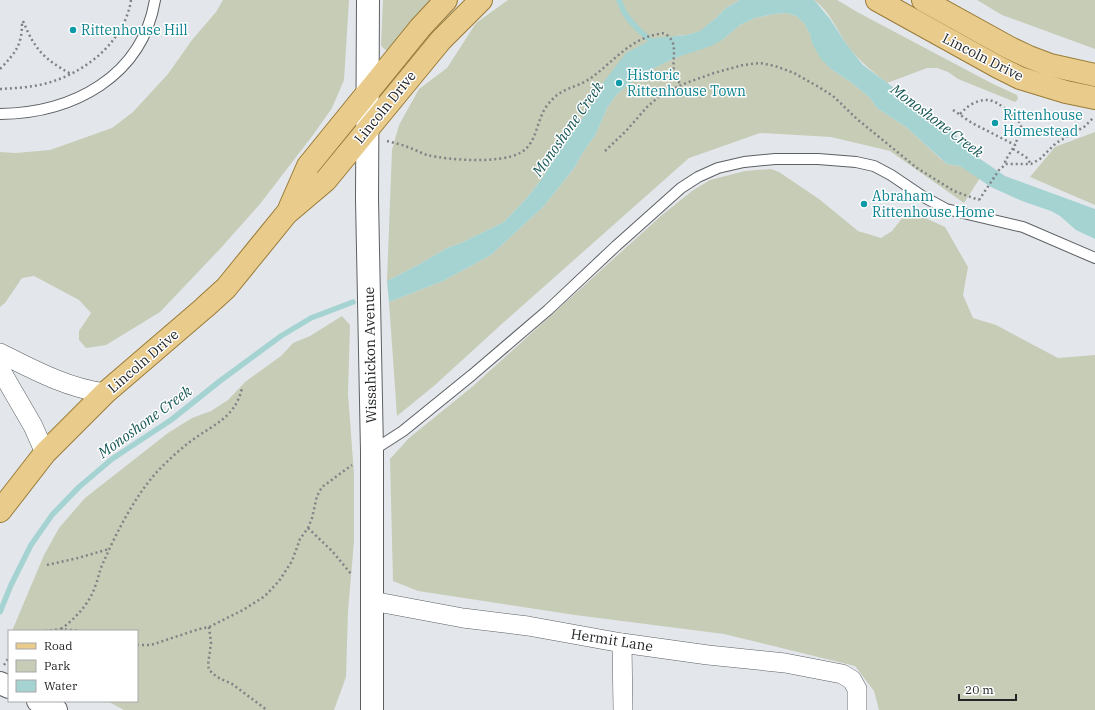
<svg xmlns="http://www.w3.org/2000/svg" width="1095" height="710" viewBox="0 0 1095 710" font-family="'IBM Plex Serif',serif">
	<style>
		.green { fill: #c6ccb6 }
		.water { fill: #a5d3d2 }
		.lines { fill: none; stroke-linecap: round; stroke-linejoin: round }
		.stream { stroke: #a5d3d2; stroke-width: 5.5 }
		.lane-casing { stroke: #5c6063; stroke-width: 12 }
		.street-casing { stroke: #5c6063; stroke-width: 20 }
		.secondary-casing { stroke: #5c6063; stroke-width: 24 }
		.primary-casing { stroke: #9a7b37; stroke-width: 24 }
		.path { stroke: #808385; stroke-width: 2.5; stroke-dasharray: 2 3; stroke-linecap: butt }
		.lane { stroke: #fff; stroke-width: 10 }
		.street { stroke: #fff; stroke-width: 19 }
		.secondary { stroke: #fff; stroke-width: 22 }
		.primary { stroke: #e9cc8c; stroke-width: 22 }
		.culture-dot { fill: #0f9aa8; stroke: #fff; stroke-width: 1.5 }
		.labels { text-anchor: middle; stroke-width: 3; stroke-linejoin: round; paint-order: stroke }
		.culture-label { font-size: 14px; fill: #0d838f; stroke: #fff; text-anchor: start }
		.street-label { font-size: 14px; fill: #232526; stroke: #fff }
		.water-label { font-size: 15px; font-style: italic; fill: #185858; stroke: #fff }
	</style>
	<rect width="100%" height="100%" fill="#e3e7ec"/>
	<g class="green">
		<polygon points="223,0 349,0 344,80 332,108 313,135 260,204 219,250 160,312 106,345 86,348 79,340 79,331 91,313 79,300 34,276 22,278 5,303 0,307 0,152 16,153 50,150 112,128 133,112 168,74 192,40 216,12"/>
		<polygon points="383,0 431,0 387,51 382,47 381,45"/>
		<polygon points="508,0 740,0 726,8 716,18 701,31 687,35 675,36 595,93 589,109 558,152 543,177 527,198 504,222 461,243 447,248 418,265 387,281 392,150 399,125 419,89 447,68 476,23"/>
		<path d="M 814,0 L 837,0 L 859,13 L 993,84 L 1017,95 L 1018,99 L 1015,102 L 958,79 L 948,72 L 937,68 L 927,68 L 887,83 C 872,71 858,60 847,45 C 837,30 829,10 814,0 Z"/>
		<polygon points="977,0 1095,0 1095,49 1002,15"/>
		<polygon points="786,13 796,16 804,23 810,34 812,43 831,69 852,83 870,98 877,108 906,127 941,159 947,164 960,166 980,178 964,203 890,151 831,137 760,133 689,158 504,322 435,385 397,416 389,302 443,281 491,255 543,207 560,186 575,167 583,152 596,134 607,108 617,94 638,76 675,58 722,40 740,25 755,18 774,14"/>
		<polygon points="1095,132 1095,205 1030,177 1055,147"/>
		<polygon points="771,169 779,172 819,199 858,231 881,238 892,231 903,217 923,217 945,227 968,267 963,295 973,318 996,325 1058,358 1095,355 1095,710 879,710 874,691 855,666 724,634 575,615 418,591 393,581 390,459 409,438 472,387 662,215 692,191 710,180 745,171"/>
		<polygon points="342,316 350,325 348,394 354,474 354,541 348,611 346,677 334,710 124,710 107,701 137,701 137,631 12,631 44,555 59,528 85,498 168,433 192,418 211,411 228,400 245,382 281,356 293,343 310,336"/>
	</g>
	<polygon class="water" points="740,0 814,0 816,2 830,19 847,45 863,65 952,131 973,154 1005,176 1095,209 1095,239 1076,230 1060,216 1051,211 1022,201 991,187 960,166 947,164 906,127 877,108 870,98 852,83 831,69 821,59 812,43 810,34 804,23 796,16 786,13 774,14 755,18 740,25 722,40 711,46 675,58 638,76 617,94 607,108 596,134 583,152 575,167 560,186 543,207 491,255 443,281 389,302 387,281 418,265 447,248 461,243 504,222 527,198 543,177 558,152 589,109 595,93 626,53 655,38 687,35 700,31 716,18 726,8"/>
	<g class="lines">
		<g class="stream">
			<path d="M 619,0 C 621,5 623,11 626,15 C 633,27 646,35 656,46"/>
			<polyline points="0,612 11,585 31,545 52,515 79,487 112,459 171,420 220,381 281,336 311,318 353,302"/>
		</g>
		<defs>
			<g id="lane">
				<path d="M 0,114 C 73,113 142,77 155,0"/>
				<polyline points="372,451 403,431 472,375 548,310 616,246 681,188 698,177 718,168 744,162 775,159 818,159 856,162 874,166 891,175 922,196 946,209 1023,227 1095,258"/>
			</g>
			<g id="street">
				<path d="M 0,353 C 34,370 67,388 105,393"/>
				<polyline points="0,369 33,426 45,453"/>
				<polyline points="372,601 463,618 528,626 622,643 708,655 785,663 842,674 852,680 857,689 857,710"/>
				<polyline points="622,643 623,710"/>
			</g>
			<g id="secondary">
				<polyline points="368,0 367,199 372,451 372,710"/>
				<polyline points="0,683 9,687"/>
				<polyline points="38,701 56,710"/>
			</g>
			<g id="primary">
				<polyline points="877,0 998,67 1020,78 1066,92 1095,98"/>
				<polyline points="923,0 1008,47 1029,57 1050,65 1095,75"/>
				<polyline points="290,207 308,166 420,28 446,0"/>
				<polyline points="0,511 45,453 105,393 204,308 226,288 287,213 326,180 441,40 481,0"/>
			</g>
		</defs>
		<use href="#lane" class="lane-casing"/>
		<use href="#street" class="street-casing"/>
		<use href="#secondary" class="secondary-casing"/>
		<use href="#primary" class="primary-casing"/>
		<g class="path">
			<path d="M 23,21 C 35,50 44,59 71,74"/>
			<path d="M 0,69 C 15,53 22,46 22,23"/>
			<path d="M 0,89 C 18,88 37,87 54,81 C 90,69 125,39 131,0"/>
			<polyline points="953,110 972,123 1015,145 1005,161 1006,164"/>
			<path d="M 960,114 C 964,110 967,107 972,104 C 990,95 997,102 1011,114 C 1015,118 1020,121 1021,126 C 1021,132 1017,139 1015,145"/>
			<path d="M 387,141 C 395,143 403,145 410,148 C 416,150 421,153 427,155 C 449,160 499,164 520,153 C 537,144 536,122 546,107 C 561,86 573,90 591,78 C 613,62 631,38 659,34 C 662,33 665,33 667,35 C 680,45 670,62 675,75 C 676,78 679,82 681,85"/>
			<polyline points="1013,149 1026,157 1031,164"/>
			<polyline points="605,151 626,131 647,107 662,94 686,83 714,73 743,65 760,63 775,66 794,73 817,86 833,96 857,119 917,168 954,191 979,200"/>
			<polyline points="979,200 999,170 1006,164 1031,164 1040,159 1056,143 1084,127 1093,118"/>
			<polyline points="308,528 332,551 352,575"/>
			<polyline points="47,565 78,558 109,549"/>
			<polyline points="209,627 211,643 208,665 209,670 217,677 232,684 267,710"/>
			<path d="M 61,629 C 77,617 90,603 96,584 C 99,576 100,568 104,561 C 116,533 135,497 155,474 C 166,462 178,451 191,441 C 214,424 235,418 242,388"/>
			<polyline points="45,631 61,629 81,631"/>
			<polyline points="137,645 151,645 199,629 209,627 243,610 265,596 279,581 292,561 300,539 308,528 312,518 317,496 322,487 352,465"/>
			<polyline points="4,665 9,657"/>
		</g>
		<use href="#lane" class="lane"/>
		<use href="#street" class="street"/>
		<use href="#secondary" class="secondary"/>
		<use href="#primary" class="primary"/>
	</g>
	<g class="culture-dot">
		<circle cx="73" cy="30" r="4"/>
		<circle cx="619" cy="83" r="4"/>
		<circle cx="995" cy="123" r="4"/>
		<circle cx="864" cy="204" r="4"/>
	</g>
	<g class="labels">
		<g class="culture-label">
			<text x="81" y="35">Rittenhouse Hill</text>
			<text x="627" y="80">Historic<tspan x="627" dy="16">Rittenhouse Town</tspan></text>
			<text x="1003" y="120">Rittenhouse<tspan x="1003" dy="16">Homestead</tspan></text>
			<text x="872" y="201">Abraham<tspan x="872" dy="16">Rittenhouse Home</tspan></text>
		</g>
		<g class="street-label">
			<text transform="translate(983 57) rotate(27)" y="5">Lincoln Drive</text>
			<text transform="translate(385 107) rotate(-51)" y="5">Lincoln Drive</text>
			<text transform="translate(370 355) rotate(-91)" y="5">Wissahickon Avenue</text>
			<text transform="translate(143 361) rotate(-41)" y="5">Lincoln Drive</text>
			<text transform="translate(612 640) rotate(9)" y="5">Hermit Lane</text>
		</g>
		<g class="water-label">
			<text transform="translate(937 121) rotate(37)" y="5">Monoshone Creek</text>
			<text transform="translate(568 129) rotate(-55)" y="5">Monoshone Creek</text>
			<text transform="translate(145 422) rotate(-36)" y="5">Monoshone Creek</text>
		</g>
	</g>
	<rect x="8" y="630" width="130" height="72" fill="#ffffff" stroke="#a7a8a8"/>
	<rect x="16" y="643" width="20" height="6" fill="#e9cc8c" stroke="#a7a8a8"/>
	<text x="44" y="650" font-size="12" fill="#232526">Road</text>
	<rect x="16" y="660" width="20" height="12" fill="#c6ccb6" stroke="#a7a8a8"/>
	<text x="44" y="670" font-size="12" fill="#232526">Park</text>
	<rect x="16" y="680" width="20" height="12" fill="#a5d3d2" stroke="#a7a8a8"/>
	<text x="44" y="690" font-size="12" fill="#232526">Water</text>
	<path d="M959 694v6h57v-6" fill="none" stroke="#232526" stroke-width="2"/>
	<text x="965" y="694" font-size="12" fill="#232526" stroke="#ffffff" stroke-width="3" paint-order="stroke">20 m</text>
</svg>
